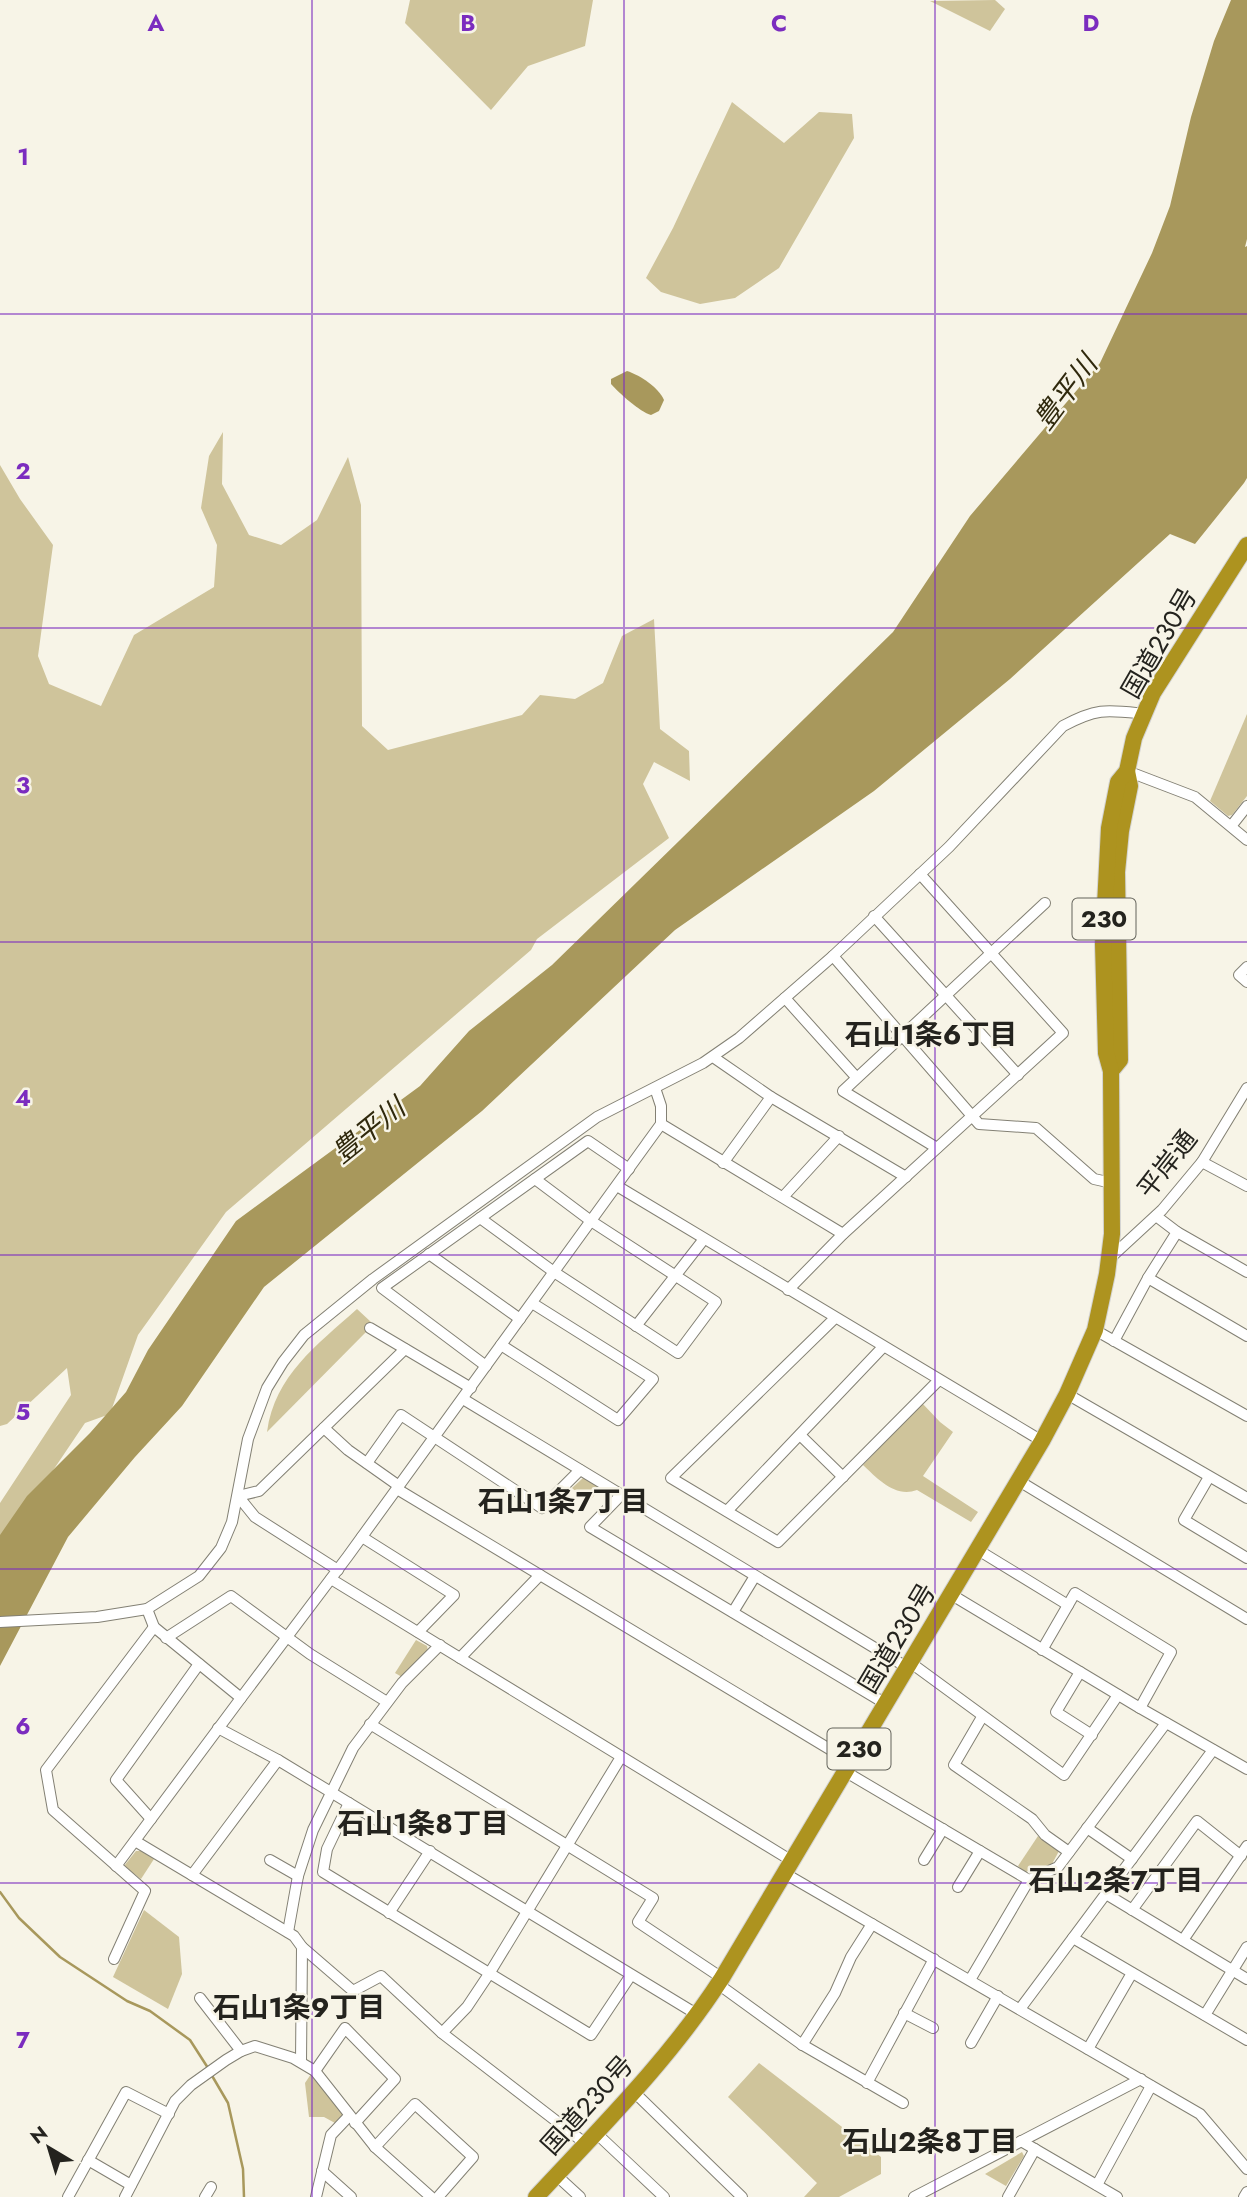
<svg xmlns="http://www.w3.org/2000/svg" width="1247" height="2197" viewBox="0 0 1247 2197" font-family="Jost,'Noto Sans JP',sans-serif">
	<style>
		.green { fill: #cfc49b }
		.water { fill: #a8985c }
		.lines { fill: none; stroke-linecap: round; stroke-linejoin: round }
		.stream { stroke: #a8985c; stroke-width: 2.5 }
		.minor-casing { stroke: #838074; stroke-width: 12 }
		.highway-casing { stroke: #d3d3d2; stroke-width: 18 }
		.minor { stroke: #fff; stroke-width: 10 }
		.highway { stroke: #ad931f; stroke-width: 16 }
		.grid { fill: none; stroke: #7b2cbf; stroke-width: 2; stroke-opacity: 0.55 }
		.labels { text-anchor: middle; stroke-width: 5; stroke-linejoin: round; paint-order: stroke }
		.shield { fill: #f7f4e7; stroke: #63625a; stroke-width: 2 }
		.shield-label { font-size: 24px; font-weight: bold; fill: #24231e }
		.street-label { font-size: 26px; fill: #24231e; stroke: #f7f4e7 }
		.water-label { font-size: 28px; font-style: italic; fill: #30290d; stroke: #f7f4e7 }
		.neighbourhood-label { font-size: 28px; font-weight: bold; fill: #24231e; stroke: #f7f4e7 }
		.grid-label { font-size: 23px; text-anchor: middle; font-weight: bold; fill: #7b2cbf; stroke: #f7f4e7; stroke-width: 5; stroke-linejoin: round; paint-order: stroke }
	</style>
	<rect width="100%" height="100%" fill="#f7f4e7"/>
	<g class="green">
		<polygon points="410,0 593,0 585,46 528,66 491,110 405,23"/>
		<polygon points="995,0 1005,9 990,31 930,1"/>
		<polygon points="732,102 784,143 819,112 852,114 854,138 779,268 735,298 700,304 661,292 646,278 673,228"/>
		<polygon points="223,432 222,484 249,535 281,545 317,520 348,457 361,505 362,726 388,750 522,715 540,695 575,699 603,683 622,636 654,619 660,729 689,751 690,781 654,762 643,784 669,838 537,939 531,950 226,1212 138,1335 110,1414 85,1423 0,1549 0,1503 71,1395 67,1368 7,1424 0,1426 0,465 20,499 53,545 38,656 49,684 101,706 134,635 214,587 217,545 201,508 209,456"/>
		<polygon points="1247,714 1247,796 1232,815 1228,816 1210,801"/>
		<path d="M 357,1309 L 371,1322 L 366,1332 L 267,1432 C 275,1375 317,1345 357,1309 Z"/>
		<path d="M 922,1403 L 940,1422 L 953,1432 L 923,1476 L 978,1512 L 971,1522 L 917,1490 C 895,1498 878,1479 863,1465 Z"/>
		<polygon points="583,1478 600,1488 589,1502 572,1488"/>
		<polygon points="416,1640 427,1646 428,1651 402,1677 395,1673"/>
		<polygon points="1038,1836 1059,1851 1052,1864 1025,1872 1018,1866"/>
		<polygon points="136,1851 141,1851 154,1859 141,1879 124,1866"/>
		<polygon points="144,1910 179,1937 182,1974 168,2009 113,1977"/>
		<polygon points="759,2063 881,2157 881,2174 839,2197 804,2197 817,2183 728,2097"/>
		<polygon points="311,2074 342,2109 342,2117 335,2123 324,2117 309,2117 305,2083"/>
		<polygon points="1022,2152 1024,2156 1006,2186 985,2174"/>
	</g>
	<g class="water">
		<polygon points="1231,0 1247,0 1247,239 1245,247 1247,246 1247,478 1244,483 1195,544 1170,534 1010,679 874,791 675,930 482,1111 264,1287 182,1406 135,1457 68,1537 0,1666 0,1535 27,1496 90,1433 126,1392 148,1350 236,1221 420,1086 469,1031 552,965 893,632 970,516 1100,363 1152,253 1170,206 1191,117 1214,41"/>
		<path d="M 627,371 C 640,375 659,388 664,400 L 659,411 L 651,415 C 640,412 619,393 611,384 L 611,379 Z"/>
	</g>
	<g class="lines">
		<g class="stream">
			<polyline points="0,1892 19,1918 60,1957 127,2001 150,2011 190,2040 208,2068"/>
			<polyline points="211,2074 228,2103 243,2169 244,2197"/>
		</g>
		<defs>
			<g id="minor">
				<polyline points="1127,771 1195,797 1247,840"/>
				<polyline points="1232,825 1247,806"/>
				<polyline points="874,916 1018,1075"/>
				<polyline points="833,956 979,1124 1036,1128 1094,1179 1112,1183"/>
				<polyline points="1247,967 1239,975 1247,982"/>
				<polyline points="785,998 856,1077"/>
				<polyline points="713,1057 771,1097 906,1177"/>
				<polyline points="661,1124 843,1234"/>
				<polyline points="937,1148 843,1091 1045,903"/>
				<polyline points="1202,1162 1247,1186"/>
				<polyline points="723,1163 771,1097"/>
				<polyline points="617,1186 1042,1441"/>
				<polyline points="783,1197 839,1136"/>
				<polyline points="480,1218 554,1272 678,1353 716,1302 591,1221 535,1179"/>
				<polyline points="1177,1232 1247,1272"/>
				<polyline points="429,1254 520,1319"/>
				<polyline points="1110,1258 1162,1210 1202,1162 1247,1088"/>
				<polyline points="1148,1278 1247,1336"/>
				<polyline points="788,1290 843,1234 1063,1033 920,874"/>
				<polyline points="835,1318 671,1478 778,1542 939,1380"/>
				<polyline points="636,1326 704,1239"/>
				<polyline points="370,1328 471,1388"/>
				<polyline points="1095,1330 1247,1416"/>
				<polyline points="1114,1341 1148,1278 1177,1232 1156,1216"/>
				<polyline points="501,1345 618,1420 653,1379 532,1303"/>
				<polyline points="486,1366 382,1288 588,1141 629,1169"/>
				<polyline points="1067,1394 1247,1498"/>
				<polyline points="463,1399 908,1668"/>
				<polyline points="324,1428 348,1450 399,1486"/>
				<polyline points="800,1435 843,1477"/>
				<polyline points="367,1463 401,1415 542,1508 580,1470"/>
				<polyline points="1209,1477 1184,1520 1247,1558"/>
				<polyline points="1019,1481 1247,1619"/>
				<polyline points="397,1489 851,1762"/>
				<polyline points="621,1495 590,1527 886,1704"/>
				<polyline points="727,1511 883,1347"/>
				<polyline points="362,1537 454,1595 418,1632"/>
				<polyline points="978,1550 1068,1605"/>
				<polyline points="338,1570 255,1517 238,1496 259,1491 405,1349"/>
				<polyline points="331,1579 792,1861"/>
				<polyline points="952,1595 1140,1708 1247,1769"/>
				<polyline points="147,1609 154,1627 241,1698 348,1556 661,1124 661,1106 655,1088"/>
				<polyline points="733,1612 755,1576"/>
				<path d="M 0,1622 L 97,1617 L 147,1609 L 199,1576 L 221,1548 L 232,1522 L 248,1439 L 267,1388 L 283,1362 L 304,1335 L 373,1279 L 597,1117 L 703,1063 L 739,1038 L 833,956 L 949,847 L 1063,726 C 1098,707 1108,710 1146,714"/>
				<polyline points="166,1638 231,1596 310,1654 387,1702"/>
				<polyline points="1042,1650 1075,1593 1171,1652 1140,1708"/>
				<polyline points="460,1658 540,1575"/>
				<polyline points="911,1663 1064,1775 1118,1695"/>
				<polyline points="1080,1672 1056,1712 1092,1735"/>
				<polyline points="982,1717 954,1765 1032,1819 1045,1835 1069,1852"/>
				<polyline points="370,1724 653,1898 638,1922 722,1978"/>
				<polyline points="218,1728 278,1760 698,2015"/>
				<polyline points="846,1772 1029,1880"/>
				<polyline points="349,1803 327,1849 323,1872 591,2035 631,1975"/>
				<polyline points="151,1819 116,1780 199,1664"/>
				<polyline points="1087,1828 1132,1859"/>
				<polyline points="135,1841 294,1936 302,1947 353,1991 381,1976 442,2033 586,2144"/>
				<polyline points="270,1860 298,1876"/>
				<polyline points="924,1860 943,1829"/>
				<polyline points="116,1866 241,1698"/>
				<polyline points="784,1873 1200,2114 1247,2169"/>
				<polyline points="192,1875 278,1760"/>
				<polyline points="958,1887 980,1851"/>
				<polyline points="1106,1894 1247,1979"/>
				<polyline points="1132,1910 1197,1821 1241,1856"/>
				<polyline points="389,1913 430,1851"/>
				<polyline points="288,1932 298,1876 313,1830 353,1748 402,1683 440,1645"/>
				<polyline points="1073,1938 1247,2040"/>
				<polyline points="1183,1940 1247,1846"/>
				<polyline points="114,1959 145,1891 53,1810 46,1770 154,1627"/>
				<polyline points="970,1980 1029,1880 1058,1867 1166,1723"/>
				<polyline points="718,1984 801,2044 903,2103"/>
				<polyline points="200,1998 241,2051"/>
				<polyline points="1020,2009 1213,1750"/>
				<polyline points="904,2013 933,2028"/>
				<polyline points="1205,2015 1247,1947"/>
				<polyline points="442,2033 467,2007 489,1974 621,1757"/>
				<polyline points="971,2043 998,1996"/>
				<polyline points="802,2045 835,1993 851,1957 872,1924"/>
				<polyline points="1088,2049 1132,1973"/>
				<polyline points="301,2062 302,1947"/>
				<polyline points="315,2071 345,2028 395,2079 355,2123"/>
				<polyline points="867,2083 934,1959"/>
				<polyline points="634,2092 742,2197"/>
				<polyline points="596,2133 664,2197"/>
				<polyline points="1021,2141 1117,2197"/>
				<polyline points="375,2147 415,2104 473,2157 438,2197"/>
				<polyline points="88,2160 131,2185"/>
				<polyline points="322,2171 351,2197"/>
				<polyline points="556,2175 580,2197"/>
				<polyline points="1097,2185 1151,2086"/>
				<polyline points="68,2197 126,2092 169,2114"/>
				<polyline points="125,2197 175,2101 191,2085 226,2060 241,2051 255,2046 293,2058 315,2071 375,2147 431,2197"/>
				<polyline points="205,2197 211,2187"/>
				<polyline points="316,2197 331,2135 349,2116"/>
				<polyline points="914,2197 1141,2079"/>
				<polyline points="1008,2197 1035,2149"/>
				<polyline points="1244,2197 1247,2192"/>
			</g>
			<g id="highway">
				<polyline points="1111,1071 1120,1060 1117,872 1121,831 1130,786 1127,771"/>
				<path d="M 536,2197 C 601,2127 670,2059 722,1978 L 1042,1441 L 1067,1394 L 1095,1330 L 1107,1274 L 1112,1234 L 1111,1071 L 1106,1053 L 1103,944 L 1109,828 L 1118,782 L 1127,771 L 1134,738 L 1153,693 L 1247,545"/>
			</g>
		</defs>
		<use href="#minor" class="minor-casing"/>
		<use href="#highway" class="highway-casing"/>
		<use href="#minor" class="minor"/>
		<use href="#highway" class="highway"/>
	</g>
	<path class="grid" d="M 312,0 L 312,2197M 624,0 L 624,2197M 935,0 L 935,2197M 0,314 L 1247,314M 0,628 L 1247,628M 0,942 L 1247,942M 0,1255 L 1247,1255M 0,1569 L 1247,1569M 0,1883 L 1247,1883"/>
	<g class="labels">
		<g class="shield">
			<rect x="1072.5" y="898.5" width="63" height="41" rx="5"/>
			<rect x="827.5" y="1728.5" width="63" height="41" rx="5"/>
		</g>
		<g class="shield-label">
			<text x="1104" y="927">230</text>
			<text x="859" y="1757">230</text>
		</g>
		<g class="street-label">
			<text transform="translate(1159 643) rotate(-60)" y="9">国道230号</text>
			<text transform="translate(1167 1164) rotate(-52)" y="9">平岸通</text>
			<text transform="translate(897 1638) rotate(-59)" y="9">国道230号</text>
			<text transform="translate(587 2105) rotate(-48)" y="9">国道230号</text>
		</g>
		<g class="water-label">
			<text transform="translate(1065 392) rotate(-53)" y="10">豊平川</text>
			<text transform="translate(368 1130) rotate(-39)" y="10">豊平川</text>
		</g>
		<g class="neighbourhood-label">
			<text x="931" y="1044">石山1条6丁目</text>
			<text x="563" y="1511">石山1条7丁目</text>
			<text x="423" y="1833">石山1条8丁目</text>
			<text x="1116" y="1890">石山2条7丁目</text>
			<text x="299" y="2017">石山1条9丁目</text>
			<text x="930" y="2151">石山2条8丁目</text>
		</g>
	</g>
	<g class="grid-label">
		<text x="156" y="31">A</text>
		<text x="468" y="31">B</text>
		<text x="779" y="31">C</text>
		<text x="1091" y="31">D</text>
		<text x="23" y="165">1</text>
		<text x="23" y="479">2</text>
		<text x="23" y="793">3</text>
		<text x="23" y="1106">4</text>
		<text x="23" y="1420">5</text>
		<text x="23" y="1734">6</text>
		<text x="23" y="2048">7</text>
	</g>
	<g transform="translate(49 2148) rotate(322)" stroke="#f7f4e7" stroke-width="5" paint-order="stroke">
	<path d="M0-5L12 26L0 18L-12 26Z" fill="#24231e"/>
	<text y="-10" font-size="19" font-weight="bold" text-anchor="middle" fill="#24231e">N</text>
	</g>
</svg>
